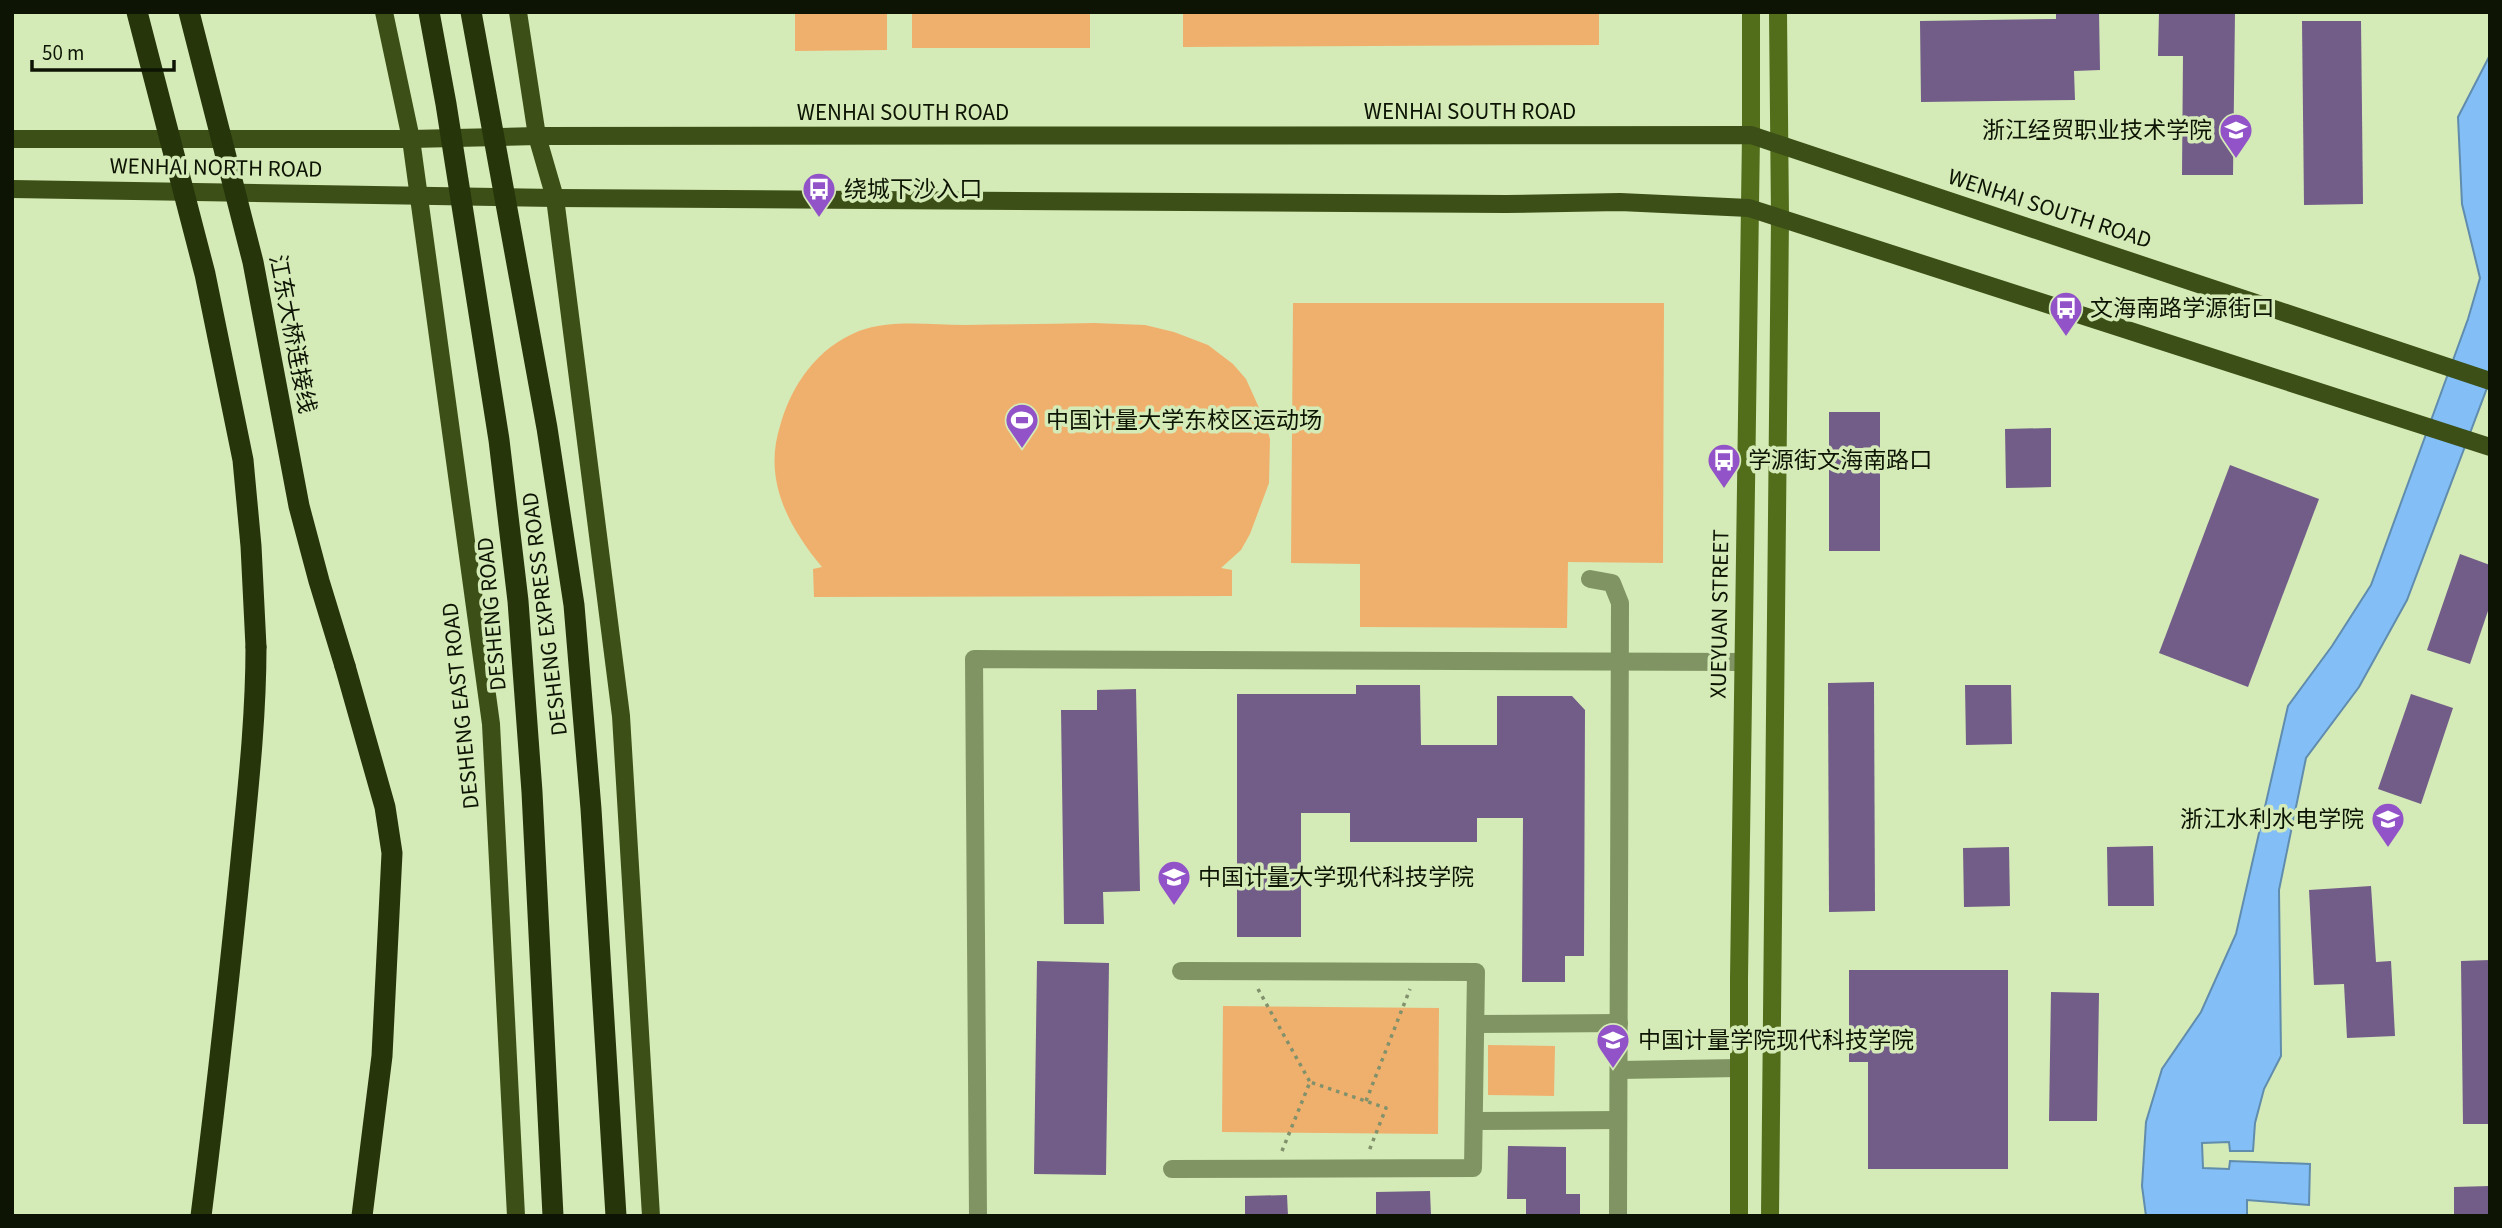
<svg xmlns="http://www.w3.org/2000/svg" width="2502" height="1228" viewBox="0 0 2502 1228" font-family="'Source Sans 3','Noto Sans SC',sans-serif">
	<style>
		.green { fill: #f0b06d }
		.water { fill: #83bff6; stroke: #608cad; stroke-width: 2 }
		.building { fill: #725c88 }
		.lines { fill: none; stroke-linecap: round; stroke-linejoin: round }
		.path { stroke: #81916c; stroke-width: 3.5; stroke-dasharray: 3.5 5; stroke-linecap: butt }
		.street { stroke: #7f9462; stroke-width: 18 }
		.secondary { stroke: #526e1b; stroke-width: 18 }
		.primary { stroke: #3b4f16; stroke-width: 18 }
		.highway { stroke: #27350b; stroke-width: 21 }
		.highway-bridge { stroke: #27350b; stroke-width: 21 }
		.labels { text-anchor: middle; stroke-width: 7; stroke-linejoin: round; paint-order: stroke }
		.street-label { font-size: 23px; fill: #0d1403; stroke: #d4eab7 }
		.poi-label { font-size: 23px; fill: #0d1403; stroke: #d4eab7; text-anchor: start }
	</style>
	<rect width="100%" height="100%" fill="#d4eab7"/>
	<g class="green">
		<polygon points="795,12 887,12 887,50 795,51"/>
		<rect x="912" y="12" width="178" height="36"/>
		<polygon points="1183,12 1599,12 1599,45 1183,47"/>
		<polygon points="1293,303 1664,303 1663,563 1568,562 1567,628 1360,627 1360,564 1291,563"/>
		<path d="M 1094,323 L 1145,325 L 1174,332 L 1208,345 L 1233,364 L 1246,379 L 1265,421 L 1270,439 L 1269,483 L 1250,534 L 1241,550 L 1221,568 L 1232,570 L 1232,596 L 814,597 L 813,569 L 822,567 C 788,526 763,480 780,426 C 792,384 817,348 859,331 C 891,319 932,325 965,325 C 1008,324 1051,324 1094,323 Z"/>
		<polygon points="1223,1006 1439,1008 1438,1134 1222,1132"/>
		<polygon points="1488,1045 1555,1046 1554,1096 1488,1095"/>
	</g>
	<polygon class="water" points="2490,55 2490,380 2407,600 2359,687 2306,758 2279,890 2281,1056 2264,1089 2255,1123 2253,1151 2230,1151 2229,1142 2202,1143 2203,1168 2229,1169 2230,1161 2310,1164 2309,1205 2247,1200 2247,1216 2146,1216 2142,1186 2146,1122 2162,1069 2201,1012 2236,934 2288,706 2332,646 2371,585 2468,319 2480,278 2462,204 2458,117"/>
	<g class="building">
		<polygon points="2056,12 2099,12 2100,70 2074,71 2075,100 1921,102 1920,21 2056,19"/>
		<polygon points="2159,12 2235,12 2233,175 2182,175 2183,56 2158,56"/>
		<polygon points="2302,21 2361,21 2363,204 2304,205"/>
		<rect x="1829" y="412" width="51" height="139"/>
		<polygon points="2051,428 2051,487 2006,488 2005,429"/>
		<polygon points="2230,465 2319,499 2248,687 2159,653"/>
		<polygon points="2460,554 2490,565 2490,605 2470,664 2427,650"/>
		<polygon points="1874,682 1875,911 1829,912 1828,683"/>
		<polygon points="1356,685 1420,685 1421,745 1497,745 1497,696 1572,696 1585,710 1584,956 1565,956 1565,982 1522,982 1523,818 1477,818 1477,842 1350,842 1350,813 1301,813 1301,937 1237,937 1237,694 1356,694"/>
		<polygon points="1965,685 2011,685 2012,744 1966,745"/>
		<polygon points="1136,689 1140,891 1103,892 1104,924 1064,924 1061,710 1097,710 1097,690"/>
		<polygon points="2411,694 2453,708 2421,804 2378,789"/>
		<polygon points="2153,846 2154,906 2108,906 2107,847"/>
		<polygon points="2009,847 2010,906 1964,907 1963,848"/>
		<polygon points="2371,886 2376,962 2391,961 2395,1036 2347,1038 2344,984 2314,985 2309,890"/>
		<polygon points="2490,960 2490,1124 2463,1124 2461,961"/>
		<polygon points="1037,961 1109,963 1106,1175 1034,1174"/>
		<polygon points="1849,970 2008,970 2008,1169 1868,1169 1868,1062 1849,1062"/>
		<polygon points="2051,992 2099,993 2097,1121 2049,1121"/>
		<polygon points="1508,1146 1566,1147 1566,1194 1580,1194 1580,1216 1526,1216 1526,1199 1507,1199"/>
		<polygon points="2490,1186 2490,1216 2454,1216 2454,1187"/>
		<polygon points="1430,1191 1431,1216 1376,1216 1376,1192"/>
		<polygon points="1287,1195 1288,1216 1245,1216 1245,1196"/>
	</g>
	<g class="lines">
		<g class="path">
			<polyline points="1258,989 1310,1082"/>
			<polyline points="1366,1101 1410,989"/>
			<polyline points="1282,1151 1310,1082 1386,1108 1369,1151"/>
		</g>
		<g class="street">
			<polyline points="1590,579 1612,583 1620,603 1618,1216"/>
			<polyline points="1476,1024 1619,1023"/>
			<polyline points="1619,1070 1739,1068"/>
			<polyline points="1474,1121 1618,1120"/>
			<polyline points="1172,1169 1473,1168 1476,972 1181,971"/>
			<polyline points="978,1216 974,659 1743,662"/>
		</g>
		<g class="secondary">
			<polyline points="1739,1216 1739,979 1751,135 1751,12"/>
			<polyline points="1770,1216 1780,218 1778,12"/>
		</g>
		<g class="primary">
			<polyline points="384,12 411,139 491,724 516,1216"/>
			<polyline points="518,12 537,136 555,198 621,716 651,1216"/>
			<polyline points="12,139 411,139 537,136 1751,135 2490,381"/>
			<polyline points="12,189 555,198 1506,204 1620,202 1749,208 2490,447"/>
		</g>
		<g class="highway">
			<polyline points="345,666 385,807 392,853 382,1056 362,1216"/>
			<path d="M 201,1216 C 216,1097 229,979 241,860 C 248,789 256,718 256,647"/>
		</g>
		<g class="highway-bridge">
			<polyline points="137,12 205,274 243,460 251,546 256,647"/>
			<polyline points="189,12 253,262 299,506 319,581 345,666"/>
			<polyline points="429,12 446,104 499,440 518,601 532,792 553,1216"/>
			<polyline points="471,12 547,428 574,605 591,809 616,1216"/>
		</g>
	</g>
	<defs>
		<symbol id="university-pin" viewBox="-11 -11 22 30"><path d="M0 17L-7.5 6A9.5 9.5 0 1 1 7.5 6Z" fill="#9252c8" stroke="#d4eab7"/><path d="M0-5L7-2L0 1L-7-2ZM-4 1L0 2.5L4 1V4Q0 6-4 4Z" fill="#fff"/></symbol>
		<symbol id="bus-pin" viewBox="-11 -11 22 30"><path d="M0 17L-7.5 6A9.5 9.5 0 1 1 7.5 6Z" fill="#9252c8" stroke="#d4eab7"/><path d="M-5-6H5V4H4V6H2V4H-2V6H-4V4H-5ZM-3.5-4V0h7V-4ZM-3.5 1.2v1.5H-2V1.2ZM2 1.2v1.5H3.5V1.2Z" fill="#fff"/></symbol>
		<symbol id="stadium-pin" viewBox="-11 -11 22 30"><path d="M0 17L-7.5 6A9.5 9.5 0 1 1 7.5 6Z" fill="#9252c8" stroke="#d4eab7"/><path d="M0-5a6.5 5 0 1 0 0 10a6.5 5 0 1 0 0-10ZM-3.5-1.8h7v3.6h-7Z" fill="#fff"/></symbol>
		<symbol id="school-pin" viewBox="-11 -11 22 30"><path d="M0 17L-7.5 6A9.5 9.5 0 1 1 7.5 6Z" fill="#9252c8" stroke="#d4eab7"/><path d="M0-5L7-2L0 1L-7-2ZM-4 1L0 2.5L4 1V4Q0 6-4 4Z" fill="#fff"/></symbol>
	</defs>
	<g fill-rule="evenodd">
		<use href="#university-pin" x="2217" y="111" width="38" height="52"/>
		<use href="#bus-pin" x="800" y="170" width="38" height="52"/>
		<use href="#bus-pin" x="2047" y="289" width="38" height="52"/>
		<use href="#stadium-pin" x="1003" y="401" width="38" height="52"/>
		<use href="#bus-pin" x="1705" y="441" width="38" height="52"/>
		<use href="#university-pin" x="2369" y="800" width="38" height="52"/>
		<use href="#university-pin" x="1155" y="858" width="38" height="52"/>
		<use href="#school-pin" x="1594" y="1021" width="38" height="52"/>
	</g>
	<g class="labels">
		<g class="street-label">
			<text x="1470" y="119">WENHAI SOUTH ROAD</text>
			<text x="903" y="120">WENHAI SOUTH ROAD</text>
			<text transform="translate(216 167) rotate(1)" y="8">WENHAI NORTH ROAD</text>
			<text transform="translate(2050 208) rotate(18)" y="8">WENHAI SOUTH ROAD</text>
			<text transform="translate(293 334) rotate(79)" y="8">江东大桥连接线</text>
			<text transform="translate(491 614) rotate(-95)" y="8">DESHENG ROAD</text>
			<text transform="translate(544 614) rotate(-97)" y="8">DESHENG EXPRESS ROAD</text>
			<text transform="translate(1719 614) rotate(-89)" y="8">XUEYUAN STREET</text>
			<text transform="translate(460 706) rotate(-96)" y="8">DESHENG EAST ROAD</text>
		</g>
		<g class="poi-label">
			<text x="2212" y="138" text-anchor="end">浙江经贸职业技术学院</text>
			<text x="844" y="197">绕城下沙入口</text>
			<text x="2090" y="316">文海南路学源街口</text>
			<text x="1046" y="428">中国计量大学东校区运动场</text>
			<text x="1748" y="468">学源街文海南路口</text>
			<text x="2364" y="827" text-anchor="end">浙江水利水电学院</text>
			<text x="1198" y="885">中国计量大学现代科技学院</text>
			<text x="1638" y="1048">中国计量学院现代科技学院</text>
		</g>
	</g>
	<rect width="2502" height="1228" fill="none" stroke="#0d1403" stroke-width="28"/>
	<path d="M32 60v10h142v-10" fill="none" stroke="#0d1403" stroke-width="3.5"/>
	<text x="42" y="60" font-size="21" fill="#0d1403" stroke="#d4eab7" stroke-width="5" paint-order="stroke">50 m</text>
</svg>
